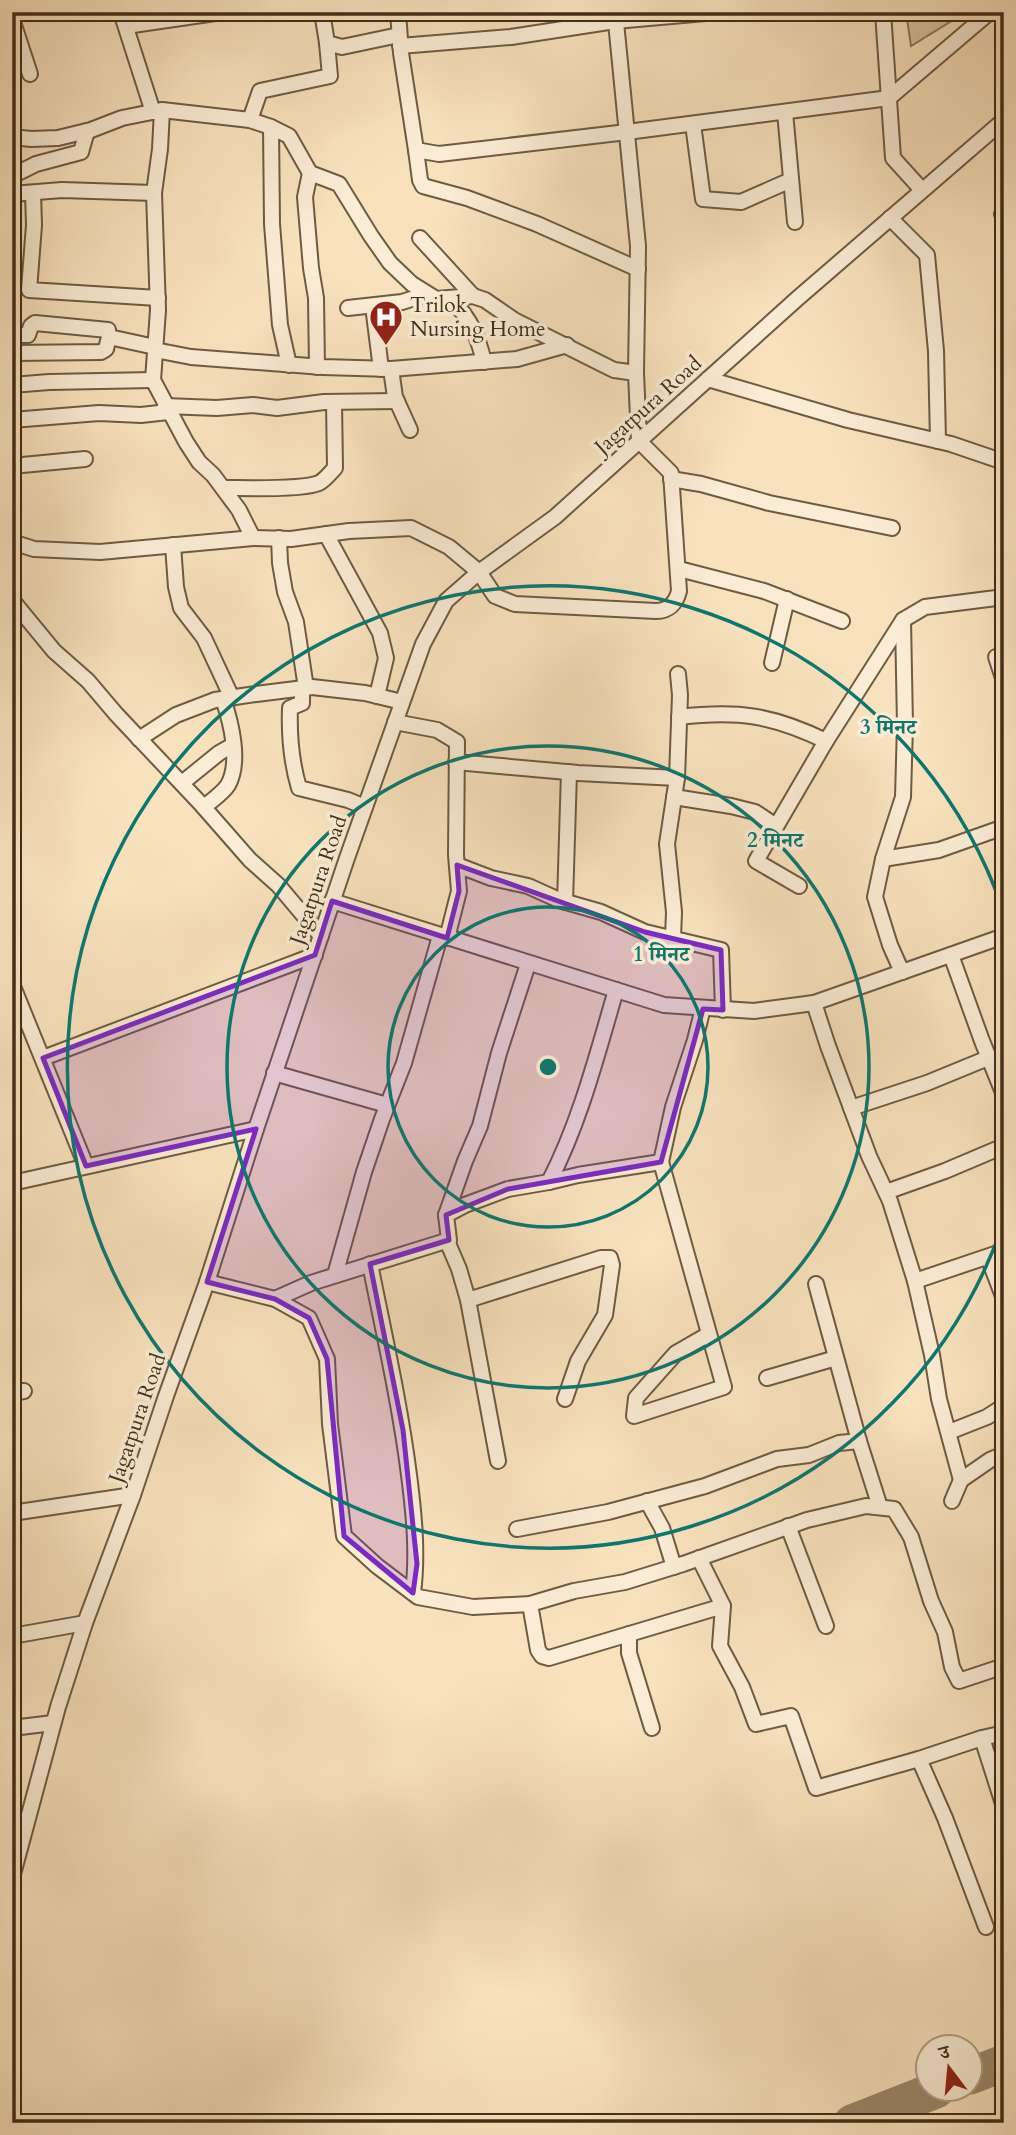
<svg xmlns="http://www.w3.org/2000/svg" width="1016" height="2135" viewBox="0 0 1016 2135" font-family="Cardo,'Noto Serif Devanagari',serif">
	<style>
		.green { fill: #d9c3a2; stroke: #8d785e; stroke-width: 2 }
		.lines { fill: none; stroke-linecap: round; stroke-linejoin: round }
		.taxiway { stroke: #9c886c; stroke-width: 37 }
		.minor-casing { stroke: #6f5b42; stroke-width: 18 }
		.minor { stroke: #faecd5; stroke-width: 14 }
		.marked { fill: #7b2cbf; fill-opacity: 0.2; stroke: #7b2cbf; stroke-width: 5; stroke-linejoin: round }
		.ring { fill: none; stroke: #0f766e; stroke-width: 3.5 }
		.labels { text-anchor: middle; stroke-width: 7; stroke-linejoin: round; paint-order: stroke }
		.poi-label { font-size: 21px; fill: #412e19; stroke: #faecd5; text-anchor: start }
		.street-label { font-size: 21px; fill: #412e19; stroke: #faecd5 }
		.centre { fill: #0f766e; stroke: #faecd5; stroke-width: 3.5 }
		.ring-label { font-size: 21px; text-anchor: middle; font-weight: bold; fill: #0f766e; stroke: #faecd5; stroke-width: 7; stroke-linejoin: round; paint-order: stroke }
	</style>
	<rect width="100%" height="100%" fill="#f8e2be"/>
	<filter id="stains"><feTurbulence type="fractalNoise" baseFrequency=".00286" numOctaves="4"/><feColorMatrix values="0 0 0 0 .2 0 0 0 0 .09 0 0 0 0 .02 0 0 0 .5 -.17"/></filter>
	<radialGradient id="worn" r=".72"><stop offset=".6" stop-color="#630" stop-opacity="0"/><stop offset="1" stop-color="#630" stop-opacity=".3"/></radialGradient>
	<polygon class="green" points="906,12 966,12 911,46"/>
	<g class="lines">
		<g class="taxiway">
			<polyline points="970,2076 1004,2063"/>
			<polyline points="852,2123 936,2090"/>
		</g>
		<defs>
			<g id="minor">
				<polyline points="121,12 153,112"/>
				<polyline points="322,12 327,43 342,47 399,35"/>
				<polyline points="398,12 401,53 416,150 439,154 627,132 889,98 990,12"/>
				<polyline points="883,12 893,158 922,190"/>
				<polyline points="12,19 30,74"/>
				<polyline points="126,26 222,12"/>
				<polyline points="400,46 511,37 615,21 717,12"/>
				<polyline points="162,110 160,149 154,193 158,310 153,380 186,442 199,462 213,475 239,510 253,538"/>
				<polyline points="785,112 795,222"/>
				<polyline points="250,120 260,91 330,76 327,43"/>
				<polyline points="693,124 703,199 741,202 791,180"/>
				<polyline points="271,127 272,224 280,325 289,365"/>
				<polyline points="12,137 31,139 58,138 91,130 122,118 162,110 250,120 271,127 289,136 310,173 339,184 371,236 390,263 412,284 436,299 473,296 485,300 514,320 614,370 636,373"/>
				<polyline points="416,150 420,180 423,186 467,198 537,224 638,269"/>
				<polyline points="310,173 305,197 311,268 316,298 317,367"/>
				<polyline points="12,176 36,164 81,152 87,131"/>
				<polyline points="33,193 34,225 29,290 158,298"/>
				<polyline points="12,194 62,190 154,193"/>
				<polyline points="1002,214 1004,218"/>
				<polyline points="890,218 927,255 936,351 938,441"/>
				<polyline points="420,238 473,296"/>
				<path d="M 451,298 C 471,321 477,333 484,362"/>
				<polyline points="373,306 381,369"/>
				<polyline points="348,308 402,302 427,294"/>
				<polyline points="12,335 28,335 31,326 35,323 108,330 109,337 155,347"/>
				<polyline points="155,350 191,357 323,367 391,369 517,359 567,345"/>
				<polyline points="12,353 101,352 106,349 109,337"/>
				<polyline points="391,369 395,397 410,430"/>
				<polyline points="708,379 848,420 951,444 1004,462"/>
				<polyline points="12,385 49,382 153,380"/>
				<polyline points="165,406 217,408 253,405 277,408 324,402 397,401"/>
				<polyline points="12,420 99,413 141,415 168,412"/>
				<polyline points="12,466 85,459"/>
				<polyline points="671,479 701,484 769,503 892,528"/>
				<path d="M 224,488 C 245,488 302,490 319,483 C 325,480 330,473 335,468 L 334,402"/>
				<polyline points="326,534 380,633 386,658 377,696"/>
				<polyline points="279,538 280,563 285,592 296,622 306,688"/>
				<path d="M 12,542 L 34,549 L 100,552 L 253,538 L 291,539 L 349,531 L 411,528 L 449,547 L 479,572 L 495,596 L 515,604 L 656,611 C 669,611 676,603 679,591 L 671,473 L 639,441 L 636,373 L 638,246 L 615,12"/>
				<polyline points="173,545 176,587 181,608 204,638 232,698"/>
				<polyline points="679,569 764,591 842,621"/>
				<polyline points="12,600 54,651 88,681 116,714 200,803 250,860 278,885 321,936"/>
				<polyline points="996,657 1004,681"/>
				<polyline points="772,663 787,599"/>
				<path d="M 302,688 L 302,703 L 290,708 C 289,735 291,761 299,788 L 348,800 L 365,807"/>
				<path d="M 679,717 C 738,710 772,715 826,741"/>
				<polyline points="395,722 437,730 457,742 456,855 459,891 447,938"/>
				<polyline points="139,739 176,715 215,700 256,694 312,687 365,693 402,702"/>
				<polyline points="456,762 578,773 677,778 667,844 674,912 673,938"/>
				<polyline points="677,778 680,695 678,674"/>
				<polyline points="182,783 219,753 233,745"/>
				<polyline points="674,797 731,806 755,812 776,826"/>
				<path d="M 204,807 C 211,801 223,793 228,785 C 241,762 231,722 223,699"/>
				<polyline points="883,859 939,850 1004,827"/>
				<polyline points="457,865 491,878 528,886 559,900 601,912 645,932 721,950 723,1010"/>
				<polyline points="799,886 756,861 826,741 903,620 925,607 1004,597"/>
				<polyline points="332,901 664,1005 754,1011 814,1003 1004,936"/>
				<polyline points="565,902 569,772"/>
				<polyline points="951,955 982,1041 1004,1095"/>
				<polyline points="902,972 890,945 875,897 883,859 903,797 905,725 903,620"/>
				<polyline points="12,984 86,1166"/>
				<polyline points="814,1003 828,1046 869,1156 890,1201 915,1281 932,1355 939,1399 961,1480"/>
				<polyline points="43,1058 315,955"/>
				<polyline points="274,1073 387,1105"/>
				<polyline points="851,1108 927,1083 988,1058"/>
				<polyline points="661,1162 724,1387 634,1416 636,1398 676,1353 709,1334"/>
				<path d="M 549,1182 C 580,1122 597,1055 616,990"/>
				<polyline points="12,1183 256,1129"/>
				<polyline points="886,1192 945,1171 1004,1146"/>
				<polyline points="446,1215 465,1161 480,1126 499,1053 528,964"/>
				<polyline points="447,1241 459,1269 468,1300 498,1461"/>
				<polyline points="988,1257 1004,1299"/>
				<path d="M 370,1264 C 384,1334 400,1404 409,1475 C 414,1514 418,1554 413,1593"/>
				<polyline points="335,1275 364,1172 382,1119 404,1063 440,936"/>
				<polyline points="915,1281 1004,1251"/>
				<polyline points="207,1282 275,1299 311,1283 449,1240 446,1215 465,1205 508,1189 549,1182 578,1175 661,1162 673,1107 695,1040 703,1008"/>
				<polyline points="816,1284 859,1441 880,1507"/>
				<polyline points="275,1299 309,1318 327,1359 330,1424 344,1536 377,1566 418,1597 473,1607 530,1604 574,1591 625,1582 683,1564 807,1520 866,1506 894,1509 911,1537 931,1601 945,1632 952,1667 959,1681 1004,1666"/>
				<polyline points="468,1300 601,1258 610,1258 612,1265 605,1315 578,1361 565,1399"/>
				<polyline points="767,1378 836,1358"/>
				<polyline points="12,1393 24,1391"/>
				<polyline points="949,1432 987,1417 1004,1406"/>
				<polyline points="647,1501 662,1528 674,1567"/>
				<polyline points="952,1501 961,1480 990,1460 1004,1454"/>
				<polyline points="12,1513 133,1495"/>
				<polyline points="788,1526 826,1626"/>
				<polyline points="517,1529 608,1512 705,1486 777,1459 809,1455 839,1443 859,1441"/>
				<polyline points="699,1558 723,1606 720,1646 742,1687 756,1724 791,1716 816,1788 919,1759 982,1738 1004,1807"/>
				<polyline points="530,1604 538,1650 542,1656 549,1658 723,1606"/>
				<polyline points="629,1634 629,1653 652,1728"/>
				<polyline points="12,1636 85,1623"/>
				<polyline points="12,1728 53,1723"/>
				<polyline points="982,1738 1004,1733"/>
				<polyline points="919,1759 945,1818 986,1927"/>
				<polyline points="12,1878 58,1707 85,1623 133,1495 166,1396 207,1282 256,1129 347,858 423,644 446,601 479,572 555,517 798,298 1004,120"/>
			</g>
		</defs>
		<use href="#minor" class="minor-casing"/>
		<use href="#minor" class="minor"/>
	</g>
	<path class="marked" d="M 457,865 L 645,932 L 721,950 L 723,1010 L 703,1009 L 661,1162 L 508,1189 L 446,1215 L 449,1240 L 370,1264 L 403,1430 L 417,1564 L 413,1593 L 344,1536 L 327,1359 L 309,1318 L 275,1299 L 207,1282 L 256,1129 L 86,1166 L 43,1058 L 315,955 L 332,901 L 447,938 L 459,891 Z"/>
	<g class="ring">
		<circle cx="548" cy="1067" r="160"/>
		<circle cx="548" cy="1067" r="321"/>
		<path d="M1003 1224A481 481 0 1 1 1003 910"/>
	</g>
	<defs>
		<symbol id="hospital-pin" viewBox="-11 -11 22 30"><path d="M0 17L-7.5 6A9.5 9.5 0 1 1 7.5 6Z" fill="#8f2418" stroke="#faecd5"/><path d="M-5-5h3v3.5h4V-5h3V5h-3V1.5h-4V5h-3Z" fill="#fff"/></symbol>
	</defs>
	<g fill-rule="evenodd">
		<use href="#hospital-pin" x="367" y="298" width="38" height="52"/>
	</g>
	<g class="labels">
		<g class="poi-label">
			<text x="410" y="312">Trilok<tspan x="410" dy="24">Nursing Home</tspan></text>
		</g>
		<g class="street-label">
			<text transform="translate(648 405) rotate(-42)" y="7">Jagatpura Road</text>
			<text transform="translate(318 880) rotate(-71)" y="7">Jagatpura Road</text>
			<text transform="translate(137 1418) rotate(-71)" y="7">Jagatpura Road</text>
		</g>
	</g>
	<circle cx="548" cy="1067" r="10" class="centre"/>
	<g class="ring-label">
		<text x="888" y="734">3 मिनट</text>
		<text x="775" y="847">2 मिनट</text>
		<text x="661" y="961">1 मिनट</text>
	</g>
	<rect width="1016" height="2135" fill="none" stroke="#f8e2be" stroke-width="42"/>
	<rect x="14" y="14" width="988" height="2107" fill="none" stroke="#412e19" stroke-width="3.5"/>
	<rect x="21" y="21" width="974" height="2093" fill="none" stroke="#412e19" stroke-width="2"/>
	<g transform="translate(949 2068) rotate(344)"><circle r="33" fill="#faecd5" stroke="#b0a08a" stroke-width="2"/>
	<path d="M0-5L12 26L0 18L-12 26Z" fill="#8f2418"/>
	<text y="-10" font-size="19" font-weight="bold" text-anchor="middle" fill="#412e19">उ</text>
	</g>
	<rect width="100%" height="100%" filter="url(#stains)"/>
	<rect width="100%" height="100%" fill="url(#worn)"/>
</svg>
